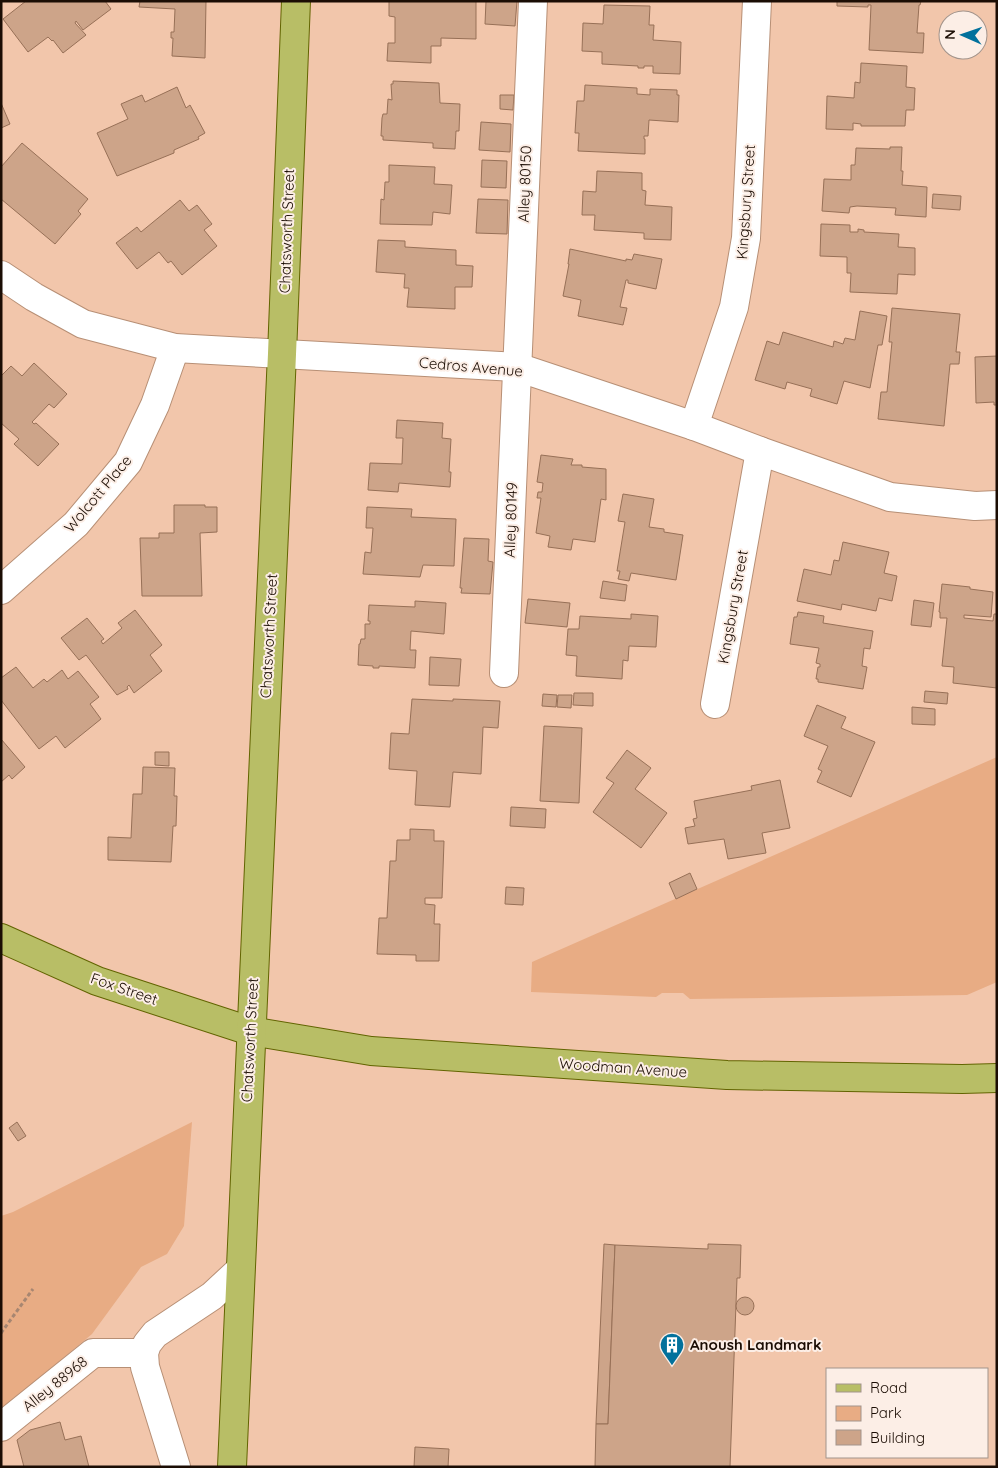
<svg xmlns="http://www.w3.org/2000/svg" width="998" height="1468" viewBox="0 0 998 1468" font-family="Quicksand,sans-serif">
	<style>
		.green { fill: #e8ac84 }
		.building { fill: #cda489; stroke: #977057 }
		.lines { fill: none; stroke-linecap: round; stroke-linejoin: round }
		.minor-casing { stroke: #b78f75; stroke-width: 30 }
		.major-casing { stroke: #626401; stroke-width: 30 }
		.path { stroke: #a78671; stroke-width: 3; stroke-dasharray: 4 2.5; stroke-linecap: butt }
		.minor { stroke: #fff; stroke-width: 28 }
		.major { stroke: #b8be66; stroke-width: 28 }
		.labels { text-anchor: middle; stroke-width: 4; stroke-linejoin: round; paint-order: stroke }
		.street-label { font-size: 15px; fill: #1b0d04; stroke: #fceee6 }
		.poi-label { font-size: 15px; font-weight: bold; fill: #1b0d04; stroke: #fceee6; text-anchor: start }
	</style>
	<rect width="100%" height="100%" fill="#f2c6ab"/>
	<g class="green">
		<polygon points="997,757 997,982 967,995 690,999 683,993 662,993 656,997 531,992 532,962"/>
		<polygon points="192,1122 184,1226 167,1254 141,1267 92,1334 1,1410 1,1216 13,1212"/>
	</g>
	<g class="building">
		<polygon points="26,1 105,1 111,9 83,30 76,21 75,23 86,35 63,53 53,40 52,41 48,37 28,52 3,19"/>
		<polygon points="140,1 206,1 205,58 172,56 173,38 171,38 171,32 174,32 175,9 139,7"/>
		<polygon points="389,1 476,1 476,39 441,38 441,46 431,46 431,63 387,61 388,43 395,43 395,17 389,16"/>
		<polygon points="486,1 517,1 515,26 485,24"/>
		<polygon points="837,1 921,1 920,5 919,5 917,33 924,33 923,53 869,50 871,5 868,5 868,7 837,6"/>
		<polygon points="604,5 650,6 649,25 654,25 653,40 681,42 680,74 653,73 653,66 644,66 644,68 638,68 638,66 602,64 602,52 582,51 583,23 603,24"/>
		<polygon points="861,63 907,66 906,87 915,88 914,110 906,110 905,126 861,126 861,124 853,123 853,130 826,129 827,96 854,98 855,82 860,83"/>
		<polygon points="393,81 439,83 440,103 460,104 459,131 456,131 455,149 433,148 433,143 383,140 383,136 381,136 382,118 383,114 387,114 388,99 392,100 391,84 393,84"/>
		<polygon points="585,85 637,88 637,94 650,95 650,89 677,90 677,95 679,95 678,122 649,120 648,136 644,136 644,139 645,139 645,154 578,151 579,133 575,133 577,101 584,101"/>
		<polygon points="177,87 186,108 190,105 205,133 198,137 199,139 174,150 174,153 117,176 97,133 128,119 121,104 142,95 145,102"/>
		<polygon points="500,95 514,95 513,110 500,109"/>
		<polygon points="1,103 10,124 1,128"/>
		<polygon points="481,122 511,124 510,152 479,150"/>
		<polygon points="22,143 88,199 78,211 81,214 55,244 1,199 1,167"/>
		<polygon points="890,147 902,147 901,171 903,171 902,185 927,187 926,217 895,215 896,208 857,206 850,207 849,213 822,211 824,179 851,180 851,165 855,165 856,148 890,149"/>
		<polygon points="482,160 507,161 506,188 481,187"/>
		<polygon points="389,165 435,167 434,184 452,185 450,214 433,212 432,225 380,224 381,199 384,200 385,182 389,182"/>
		<polygon points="597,171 642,173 642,190 646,191 645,205 672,207 671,240 644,239 644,233 594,230 595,215 582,215 583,191 596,192"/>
		<polygon points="933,194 961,196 960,210 932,208"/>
		<polygon points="478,199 508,200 507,234 476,233"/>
		<polygon points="180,200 189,211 197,205 212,224 204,230 217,246 182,275 171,261 168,263 159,252 137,269 116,243 137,227 141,232"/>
		<polygon points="821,224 850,225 850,232 858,232 858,229 864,230 864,232 899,234 898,247 915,248 915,275 898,274 897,294 850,292 851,273 847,273 847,257 820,256"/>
		<polygon points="378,240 405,241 405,247 456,250 456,265 473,266 472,287 455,287 455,309 407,307 409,288 404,288 405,274 376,272"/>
		<polygon points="570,249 626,261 626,259 632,260 634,254 662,259 656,289 628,283 628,280 626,280 620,307 627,308 623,325 578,316 581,300 563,296 569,264 568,264"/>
		<polygon points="892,308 960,314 956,352 960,352 959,364 950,364 944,426 878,419 881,392 887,392 892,342 889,342"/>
		<polygon points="860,311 887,316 882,345 878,345 870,388 844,381 837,404 810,396 812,389 787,382 785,389 755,380 767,341 779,345 783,332 833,347 834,341 843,344 845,338 855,340"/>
		<polygon points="997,356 997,405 994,405 994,402 976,403 975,357"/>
		<polygon points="34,363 67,394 54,408 49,404 32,422 34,424 36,423 59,444 38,466 14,444 19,439 1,423 1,376 11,366 22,376"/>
		<polygon points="397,420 443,423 442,438 451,439 449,472 451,472 450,487 399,483 398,492 368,490 370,463 402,464 403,438 396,438"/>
		<polygon points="541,455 573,459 571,465 582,465 582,467 606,469 606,500 601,499 595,542 573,539 571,550 548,547 550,536 536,533 541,498 537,498 538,492 542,492 543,483 537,482"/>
		<polygon points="623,494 654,499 649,527 664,529 664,532 683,535 676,580 631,573 629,581 618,579 620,571 617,571 625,522 618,521"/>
		<polygon points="174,505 205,505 205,507 217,507 217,532 200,533 202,596 142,596 140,538 159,538 159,533 174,533"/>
		<polygon points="367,507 412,509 411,517 456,519 454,566 423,565 420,577 363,574 365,552 371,553 373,528 366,528"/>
		<polygon points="464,538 489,539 488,561 493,562 490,594 461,593 462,588 460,588"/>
		<polygon points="843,542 889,552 884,573 897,576 892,601 879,598 876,611 842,604 841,610 797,601 804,569 831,575 834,560 839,561"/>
		<polygon points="603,581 627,585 625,601 600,598"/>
		<polygon points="942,584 970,587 970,589 993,592 991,617 964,615 964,618 993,621 994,614 997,614 997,688 953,683 954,667 942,666 947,618 940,618 940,612 939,612"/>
		<polygon points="528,599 570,603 567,627 525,623"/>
		<polygon points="914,600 934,603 931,627 911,625"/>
		<polygon points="415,601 446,603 444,634 411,631 410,650 416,650 415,668 379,666 379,668 373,668 373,666 358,665 359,644 360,644 361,639 365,639 365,624 370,624 370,621 368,621 369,605 415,607"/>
		<polygon points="135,610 162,645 150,655 162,671 134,693 129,685 127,687 128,689 117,695 86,655 79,660 61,638 87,618 104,639 101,641 103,644 122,628 118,623"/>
		<polygon points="798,612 824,616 823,623 873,631 870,649 864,648 862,666 867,667 863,689 818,682 818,679 816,679 818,667 820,667 820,664 816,663 819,648 790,644 794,617 797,617"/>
		<polygon points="631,614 658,616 656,647 629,646 628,661 623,660 622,679 576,676 577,656 566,655 568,629 579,629 580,616 631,619"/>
		<polygon points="430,657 461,659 459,686 429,685"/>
		<polygon points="16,667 33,688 44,679 47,682 62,670 68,679 78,671 99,697 90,704 101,719 65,748 56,736 39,749 1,700 1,678"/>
		<polygon points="925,691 948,693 947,704 924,702"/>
		<polygon points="574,693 593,693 593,706 573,705"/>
		<polygon points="543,694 557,695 556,707 542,706"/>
		<polygon points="558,695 572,695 571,708 557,707"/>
		<polygon points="412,699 453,701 453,699 500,701 498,728 483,727 481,774 453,772 450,807 415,805 417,771 389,769 391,733 409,734"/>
		<polygon points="817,705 846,717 841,728 875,742 851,797 817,782 822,771 818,769 828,746 804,736"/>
		<polygon points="912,707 935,709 935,725 912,724"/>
		<polygon points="544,726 582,728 579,803 540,801"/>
		<polygon points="1,739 25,767 12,779 9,775 1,782"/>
		<polygon points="627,750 651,768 635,789 667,813 641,848 593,812 614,783 606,778"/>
		<polygon points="155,752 169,752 169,766 155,765"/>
		<polygon points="143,767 175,768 174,796 177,796 176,826 173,826 171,862 108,860 108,837 131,838 133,794 142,794"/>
		<polygon points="780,780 790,828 762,833 766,853 728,859 724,839 688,844 685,828 695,826 693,819 697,818 694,801 752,790 751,786"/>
		<polygon points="511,807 546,809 545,828 510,826"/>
		<polygon points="410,829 434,830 434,841 444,841 442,898 425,898 425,904 435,905 434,924 440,924 439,961 416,961 416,955 377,954 379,918 387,918 390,861 396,861 397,840 410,840"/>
		<polygon points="690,873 697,889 676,899 669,883"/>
		<polygon points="506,887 524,888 523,905 505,904"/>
		<polygon points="17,1122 26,1136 18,1141 9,1128"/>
		<polygon points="604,1244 615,1245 608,1424 596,1424"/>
		<polygon points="708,1244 741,1245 740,1278 737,1278 736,1304 730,1467 595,1467 596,1424 608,1424 615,1245 708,1249"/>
		<circle cx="745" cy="1306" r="9"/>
		<polygon points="60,1422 65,1440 81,1436 89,1467 24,1467 17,1440 30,1430"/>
		<polygon points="415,1447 449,1449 448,1467 414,1467"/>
	</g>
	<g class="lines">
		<defs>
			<g id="minor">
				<polyline points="1,275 34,297 83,324 175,348 517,367 694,426 760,451 890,497 975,506 997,505"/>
				<polyline points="694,426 734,307 746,238 757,1"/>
				<polyline points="1,590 76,524 128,462 155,405 175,348"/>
				<polyline points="504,673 533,1"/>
				<polyline points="715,704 760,451"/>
				<polyline points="1,1427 93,1353 144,1353"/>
				<polyline points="176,1467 145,1367 144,1353 147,1344 155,1334 212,1296 240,1270"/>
			</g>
			<g id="major">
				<polyline points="1,938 97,981 250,1031 371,1051 727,1075 962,1079 997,1078"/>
				<polyline points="232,1467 282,354 296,1"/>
			</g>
		</defs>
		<use href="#minor" class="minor-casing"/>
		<use href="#major" class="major-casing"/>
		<polyline class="path" points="1,1333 33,1289"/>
		<use href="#minor" class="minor"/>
		<use href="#major" class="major"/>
	</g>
	<defs>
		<symbol id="building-pin" viewBox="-11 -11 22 30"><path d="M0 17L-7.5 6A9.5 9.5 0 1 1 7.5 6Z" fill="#02719c" stroke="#fceee6"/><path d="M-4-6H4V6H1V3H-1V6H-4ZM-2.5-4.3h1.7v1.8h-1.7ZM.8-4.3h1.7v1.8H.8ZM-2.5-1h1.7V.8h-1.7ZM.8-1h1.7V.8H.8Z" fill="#fff"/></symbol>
	</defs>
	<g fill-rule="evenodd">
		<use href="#building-pin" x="658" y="1331" width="28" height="38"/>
	</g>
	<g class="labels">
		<g class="street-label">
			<text transform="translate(525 184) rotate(-88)" y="5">Alley 80150</text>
			<text transform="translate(746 202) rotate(-86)" y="5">Kingsbury Street</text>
			<text transform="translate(287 231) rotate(-88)" y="5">Chatsworth Street</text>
			<text transform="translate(471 367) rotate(5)" y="5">Cedros Avenue</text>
			<text transform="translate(98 494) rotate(-50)" y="5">Wolcott Place</text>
			<text transform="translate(511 520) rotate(-88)" y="5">Alley 80149</text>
			<text transform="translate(733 607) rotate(-80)" y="5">Kingsbury Street</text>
			<text transform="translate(269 636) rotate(-87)" y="5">Chatsworth Street</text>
			<text transform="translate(124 989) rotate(19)" y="5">Fox Street</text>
			<text transform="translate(250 1040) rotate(-87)" y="5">Chatsworth Street</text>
			<text transform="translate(623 1068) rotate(4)" y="5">Woodman Avenue</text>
			<text transform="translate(55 1384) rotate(-39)" y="5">Alley 88968</text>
		</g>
		<g class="poi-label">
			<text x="690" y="1350">Anoush Landmark</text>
		</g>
	</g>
	<rect width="998" height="1468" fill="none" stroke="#1b0d04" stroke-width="5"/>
	<rect x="826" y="1368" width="162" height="90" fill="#fceee6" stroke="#a2948c"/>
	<rect x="836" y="1384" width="25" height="8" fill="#b8be66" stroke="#a2948c"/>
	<text x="870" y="1393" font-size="15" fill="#1b0d04">Road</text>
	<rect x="836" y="1406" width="25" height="15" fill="#e8ac84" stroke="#a2948c"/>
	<text x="870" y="1418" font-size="15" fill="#1b0d04">Park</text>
	<rect x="836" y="1430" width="25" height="15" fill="#cda489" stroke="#a2948c"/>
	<text x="870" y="1443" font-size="15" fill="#1b0d04">Building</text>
	<g transform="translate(963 35) rotate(272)"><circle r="24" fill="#fceee6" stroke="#a2948c"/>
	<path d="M0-4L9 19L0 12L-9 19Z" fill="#02719c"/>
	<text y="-8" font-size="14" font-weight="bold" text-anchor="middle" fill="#1b0d04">N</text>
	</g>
</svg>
